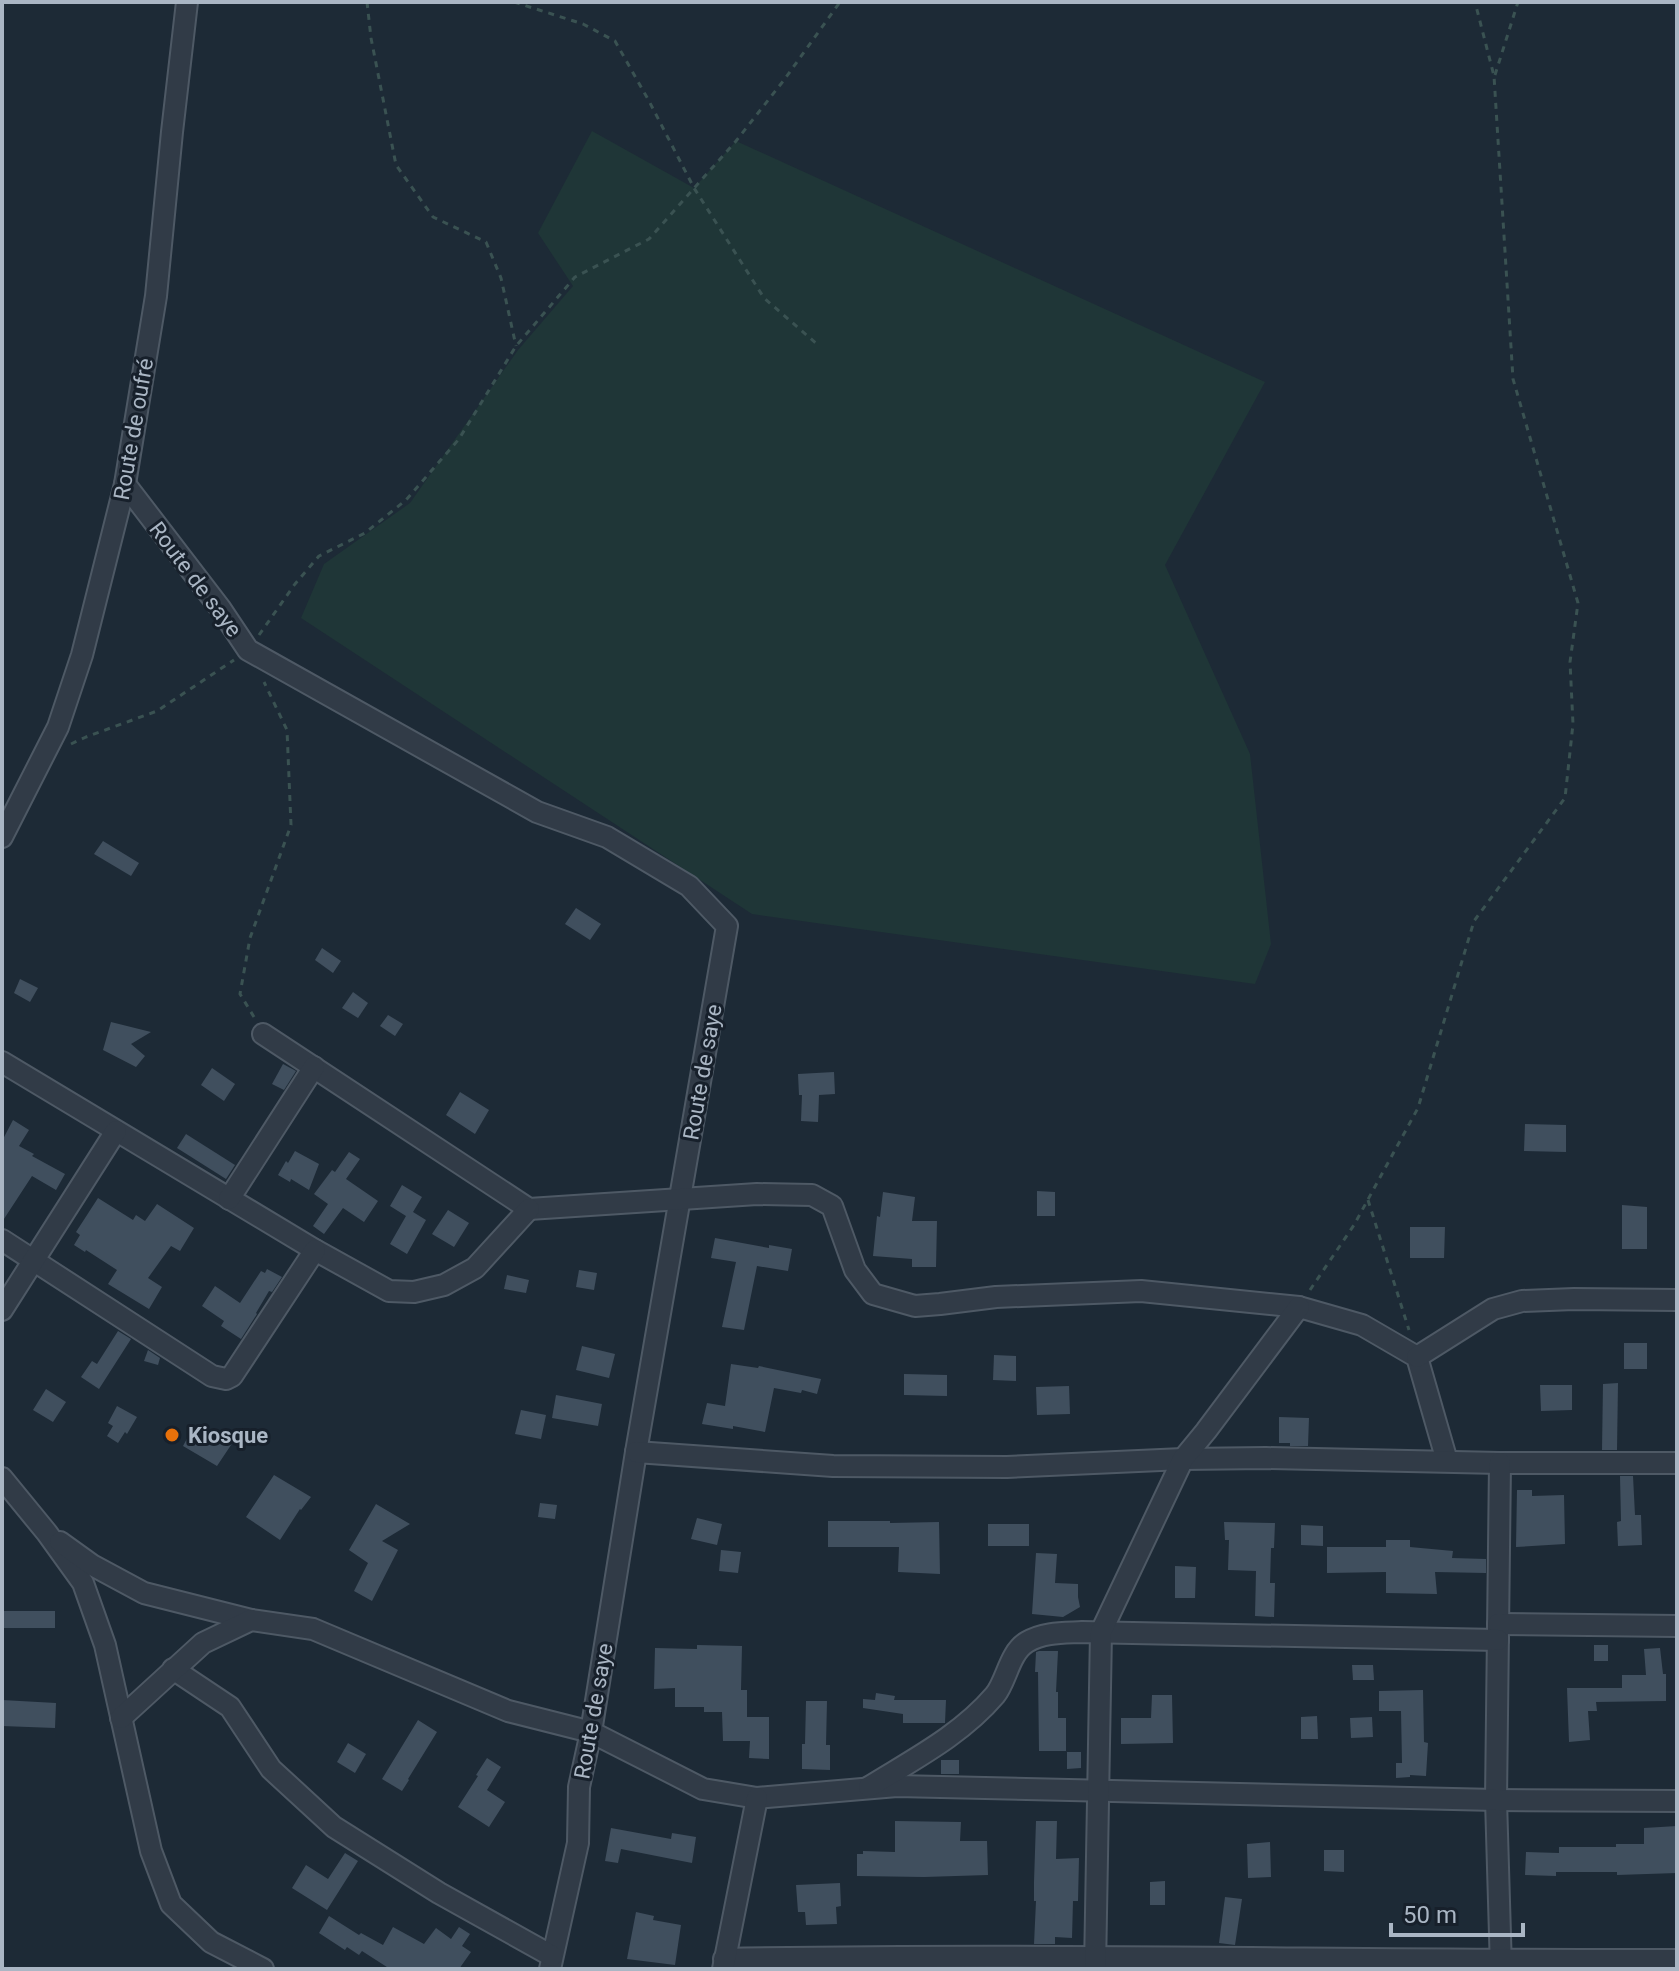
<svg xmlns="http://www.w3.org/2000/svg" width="1679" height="1971" viewBox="0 0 1679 1971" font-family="Roboto,sans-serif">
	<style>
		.green { fill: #1f3637 }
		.building { fill: #404f5e }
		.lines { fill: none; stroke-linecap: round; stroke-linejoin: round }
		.minor-casing { stroke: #4e5965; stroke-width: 24 }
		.path { stroke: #3a5252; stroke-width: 3; stroke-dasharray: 6 6; stroke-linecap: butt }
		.minor { stroke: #313b47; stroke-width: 20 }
		.food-dot { fill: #e8710a; stroke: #17202b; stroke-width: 3 }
		.labels { text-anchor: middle; stroke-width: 6; stroke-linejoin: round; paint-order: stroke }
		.street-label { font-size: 22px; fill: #aab6c4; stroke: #17202b }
		.poi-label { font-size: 22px; font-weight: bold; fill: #aab6c4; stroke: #17202b; text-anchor: start }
	</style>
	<rect width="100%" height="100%" fill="#1d2a36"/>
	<polygon class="green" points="592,131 694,188 736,141 1265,382 1165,565 1250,754 1271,944 1255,984 752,914 301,618 324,564 410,503 518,350 573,286 538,233"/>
	<g class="building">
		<polygon points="103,841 139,863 131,876 94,854"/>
		<polygon points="576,908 601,924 590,940 565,924"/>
		<polygon points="322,948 341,961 333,973 315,960"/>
		<polygon points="20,979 38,988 30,1002 14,993"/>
		<polygon points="353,992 368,1003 358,1018 342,1008"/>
		<polygon points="388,1015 403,1024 395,1036 380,1026"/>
		<polygon points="111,1022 151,1032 131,1044 145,1056 136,1067 103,1050"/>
		<polygon points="283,1064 296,1071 284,1090 272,1084"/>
		<polygon points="212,1068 235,1084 224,1101 201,1085"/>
		<polygon points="834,1072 835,1094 819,1095 818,1122 801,1121 802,1095 799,1095 798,1074"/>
		<polygon points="460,1092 489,1110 475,1134 446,1115"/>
		<polygon points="13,1120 29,1130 19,1146 34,1154 32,1156 65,1174 56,1190 32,1176 2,1222 2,1141"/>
		<polygon points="1525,1124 1566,1125 1566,1152 1524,1151"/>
		<polygon points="186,1134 235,1165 226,1179 177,1148"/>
		<polygon points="295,1151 319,1164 309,1190 291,1179 290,1182 278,1175 286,1161 288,1163"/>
		<polygon points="349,1152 360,1159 346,1179 378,1201 364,1222 343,1208 324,1234 313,1226 328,1204 314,1194 332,1170 335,1172"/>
		<polygon points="402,1185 422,1197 413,1212 426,1220 407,1254 390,1244 406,1216 390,1206"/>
		<polygon points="1037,1191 1055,1192 1055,1216 1037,1216"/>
		<polygon points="883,1192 915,1197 912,1221 937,1221 936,1267 912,1267 912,1259 873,1256 877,1216 880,1217"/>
		<polygon points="98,1198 133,1220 136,1215 145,1221 157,1204 194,1228 180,1251 171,1246 148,1278 162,1287 149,1309 108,1284 117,1270 86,1250 85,1252 74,1245 80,1235 76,1232"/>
		<polygon points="1622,1205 1647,1207 1647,1249 1622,1249"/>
		<polygon points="448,1210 469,1223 454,1247 432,1234"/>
		<polygon points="1410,1227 1445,1227 1444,1258 1410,1258"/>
		<polygon points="715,1238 769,1248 769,1245 792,1249 788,1271 757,1266 744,1330 722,1327 736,1262 711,1258"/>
		<polygon points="267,1269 282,1277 272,1292 269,1291 256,1313 257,1314 241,1339 221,1326 224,1321 202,1306 215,1286 240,1303 261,1271 265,1273"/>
		<polygon points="579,1270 597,1273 594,1290 576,1287"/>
		<polygon points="507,1275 529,1280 526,1293 504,1289"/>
		<polygon points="118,1331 131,1339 99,1389 81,1377 92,1361 97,1364"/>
		<rect x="1624" y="1343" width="23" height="26"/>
		<polygon points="582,1346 615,1354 609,1378 576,1370"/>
		<polygon points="148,1350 160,1358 158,1365 144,1361"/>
		<polygon points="994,1355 1016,1356 1016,1381 993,1380"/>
		<polygon points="731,1364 758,1368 759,1366 821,1379 817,1394 802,1390 801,1393 774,1388 765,1432 733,1426 733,1429 702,1424 707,1403 725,1406"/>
		<polygon points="904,1374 947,1375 947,1396 904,1395"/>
		<polygon points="1618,1383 1617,1450 1602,1450 1603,1384"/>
		<polygon points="1540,1385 1572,1385 1572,1410 1541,1411"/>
		<polygon points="1069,1386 1070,1414 1037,1415 1036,1387"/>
		<polygon points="46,1389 66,1402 53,1422 33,1410"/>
		<polygon points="556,1395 602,1404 598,1426 552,1418"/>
		<polygon points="117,1406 137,1417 127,1434 125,1432 118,1443 107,1436 113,1426 108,1423"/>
		<polygon points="521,1410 546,1415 541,1439 515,1434"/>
		<polygon points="1279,1417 1309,1418 1308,1446 1290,1446 1290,1443 1279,1443"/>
		<polygon points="213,1429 233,1442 217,1466 183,1446 190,1433 205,1442"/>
		<polygon points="274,1475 311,1497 301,1510 300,1509 280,1540 246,1517"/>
		<polygon points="1620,1476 1633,1476 1635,1515 1641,1515 1642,1545 1618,1546 1617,1522 1621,1521"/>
		<polygon points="1517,1490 1532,1490 1532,1496 1564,1495 1565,1544 1516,1547"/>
		<polygon points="540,1503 557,1505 555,1519 538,1517"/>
		<polygon points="376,1504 410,1524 382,1541 398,1550 372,1601 354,1591 368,1563 349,1550"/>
		<polygon points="697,1518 722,1524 717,1545 691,1539"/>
		<polygon points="828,1521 890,1521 890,1523 939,1522 940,1574 898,1572 899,1547 828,1547"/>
		<polygon points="1224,1522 1275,1523 1274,1548 1271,1548 1270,1583 1275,1583 1274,1617 1255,1616 1256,1571 1228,1570 1229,1540 1225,1540"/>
		<rect x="988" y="1524" width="41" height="22"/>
		<polygon points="1301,1525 1323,1526 1323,1546 1301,1545"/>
		<polygon points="1386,1540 1410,1540 1410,1547 1453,1551 1452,1558 1486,1559 1486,1573 1435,1572 1437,1594 1386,1593 1386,1572 1327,1573 1327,1547 1386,1547"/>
		<polygon points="721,1550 741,1552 738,1573 719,1571"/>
		<polygon points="1036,1553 1057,1554 1055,1583 1078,1584 1078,1597 1080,1607 1063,1617 1032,1614"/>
		<polygon points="1175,1566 1196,1567 1195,1598 1175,1598"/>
		<rect x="2" y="1611" width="53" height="17"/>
		<polygon points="697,1645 742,1646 741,1690 747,1690 747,1717 769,1717 769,1759 749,1758 750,1741 723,1741 722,1712 704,1712 704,1707 675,1707 675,1688 654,1689 655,1648 697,1649"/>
		<rect x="1594" y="1645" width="14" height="16"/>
		<polygon points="1660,1648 1663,1674 1666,1674 1666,1701 1596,1702 1597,1711 1588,1711 1590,1740 1569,1742 1567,1688 1622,1688 1622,1675 1646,1675 1644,1649"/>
		<polygon points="1039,1651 1058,1651 1056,1692 1058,1692 1058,1718 1066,1718 1066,1751 1039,1751 1038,1672 1035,1672 1036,1652"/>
		<polygon points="1352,1665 1373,1665 1374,1680 1353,1680"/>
		<polygon points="1423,1690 1424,1742 1428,1743 1426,1776 1410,1775 1410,1777 1396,1778 1396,1763 1402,1763 1401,1711 1379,1711 1379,1691"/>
		<polygon points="876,1693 895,1696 894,1700 946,1700 945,1723 903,1723 903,1714 863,1708 863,1699 875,1700"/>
		<polygon points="1152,1695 1172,1695 1173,1743 1121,1744 1121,1718 1151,1718"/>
		<polygon points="2,1700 56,1703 55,1728 2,1726"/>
		<polygon points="806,1701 827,1701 826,1745 830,1745 830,1770 802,1769 802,1744 805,1744"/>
		<polygon points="1317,1716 1318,1739 1301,1739 1301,1717"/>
		<polygon points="1372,1717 1373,1737 1351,1738 1350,1718"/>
		<polygon points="418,1720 437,1732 408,1779 409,1780 402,1791 382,1779"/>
		<polygon points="348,1743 366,1754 355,1773 337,1762"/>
		<polygon points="1067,1752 1081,1752 1081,1768 1067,1769"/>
		<polygon points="487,1758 501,1767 487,1790 505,1802 489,1827 458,1807 478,1776 476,1775"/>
		<rect x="941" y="1760" width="18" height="14"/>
		<polygon points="895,1821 961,1822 960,1841 987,1841 988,1875 924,1877 857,1876 857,1854 863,1854 863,1851 895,1852"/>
		<polygon points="1036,1821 1057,1821 1056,1859 1079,1858 1078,1901 1073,1901 1072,1938 1055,1937 1055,1944 1034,1944 1036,1901 1034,1901 1034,1882"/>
		<polygon points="1677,1826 1677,1873 1617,1875 1617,1872 1556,1872 1556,1876 1525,1875 1526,1852 1559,1853 1559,1847 1616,1847 1616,1844 1644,1844 1644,1828"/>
		<polygon points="611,1828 671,1839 672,1833 696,1837 692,1863 621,1849 618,1863 605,1861"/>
		<polygon points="1270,1842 1271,1877 1248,1878 1247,1844"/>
		<polygon points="1324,1850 1344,1850 1344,1872 1324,1871"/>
		<polygon points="345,1853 358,1861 327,1910 292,1888 306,1865 328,1879"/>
		<polygon points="1165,1881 1165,1905 1150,1905 1150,1882"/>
		<polygon points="840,1883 841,1906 836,1907 837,1924 806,1925 805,1912 798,1912 796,1885"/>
		<polygon points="1225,1897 1242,1899 1235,1945 1219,1943"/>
		<polygon points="636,1912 654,1916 653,1920 681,1925 675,1965 627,1959"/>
		<polygon points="329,1916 359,1935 361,1933 383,1945 393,1927 424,1944 436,1928 451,1939 459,1927 470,1934 462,1946 471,1952 459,1969 390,1969 362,1951 359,1955 347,1947 345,1950 319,1933"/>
	</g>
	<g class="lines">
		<defs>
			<g id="minor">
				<polyline points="125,484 220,608 248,650 537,812 607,837 689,886 727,926 636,1452 591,1732 579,1787 578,1843 550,1969"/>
				<polyline points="2,837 58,727 82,655 125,484 156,296 172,132 187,2"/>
				<polyline points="263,1034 529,1209 757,1194 812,1195 832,1206 855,1270 873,1294 915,1306 940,1304 996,1297 1141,1291 1299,1307 1362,1325 1417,1357 1447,1461"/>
				<polyline points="2,1062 315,1250 389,1291 414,1292 444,1285 475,1268 529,1209"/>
				<polyline points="229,1199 314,1067"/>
				<polyline points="2,1240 212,1376 226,1379 232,1376 315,1250"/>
				<polyline points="2,1310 116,1131"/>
				<polyline points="1417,1357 1493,1309 1522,1301 1574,1299 1677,1300"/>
				<polyline points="636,1452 833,1466 1007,1467 1183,1459 1266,1458 1500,1463 1677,1463"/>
				<polyline points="1500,1463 1496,1800 1501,1969"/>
				<polyline points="2,1478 47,1533 83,1583 105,1645 151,1851 171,1904 211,1942 263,1969"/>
				<polyline points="60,1542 92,1565 144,1593 251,1620"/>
				<polyline points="1498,1624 1677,1626"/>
				<polyline points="173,1669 230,1707 271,1769 334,1827 439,1893 552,1956"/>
				<polyline points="121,1718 203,1643 251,1620 313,1629 508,1711 591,1732 703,1789 757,1798 897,1786 1496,1800 1677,1801"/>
				<path d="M 869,1787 C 914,1759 961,1735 995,1695 C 1007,1680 1009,1653 1027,1642 C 1044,1632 1064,1633 1082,1632 L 1498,1640"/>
				<path d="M 724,1959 C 1042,1953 1359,1961 1677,1960"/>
				<polyline points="723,1969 757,1798"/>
				<polyline points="1095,1969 1101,1632 1183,1459 1206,1431 1299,1307"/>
			</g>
		</defs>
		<use href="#minor" class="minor-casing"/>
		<g class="path">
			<polyline points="367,2 371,38 396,165 433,217 486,242 501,278 516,346"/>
			<polyline points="514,2 583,24 615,41 649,101 694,188 764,298 818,345"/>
			<polyline points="1495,75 1518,2"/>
			<polyline points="259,635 295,584 319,556 365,533 406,500 459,439 516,346 575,277 649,239 736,141 784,80 840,2"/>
			<polyline points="71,744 86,737 157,711 234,660"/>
			<polyline points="254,1017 240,994 250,938 291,825 287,730 264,682"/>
			<polyline points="1368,1200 1409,1330"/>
			<polyline points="1310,1290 1354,1225 1418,1108 1474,921 1565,798 1573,724 1570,662 1578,603 1513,379 1494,76 1475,2"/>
		</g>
		<use href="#minor" class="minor"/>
	</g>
	<circle class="food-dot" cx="172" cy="1435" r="8"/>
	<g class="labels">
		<g class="street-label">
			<text transform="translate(133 429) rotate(-80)" y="8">Route de oufré</text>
			<text transform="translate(196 579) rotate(53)" y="8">Route de saye</text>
			<text transform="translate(702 1072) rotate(-80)" y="8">Route de saye</text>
			<text transform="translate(593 1711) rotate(-80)" y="8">Route de saye</text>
		</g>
		<g class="poi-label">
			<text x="188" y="1443">Kiosque</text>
		</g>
	</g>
	<rect width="1679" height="1971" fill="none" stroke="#aab6c4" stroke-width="8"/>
	<path d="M1391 1923v12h132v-12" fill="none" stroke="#aab6c4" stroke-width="4"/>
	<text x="1403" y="1923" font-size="24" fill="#aab6c4" stroke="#17202b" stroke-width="6" paint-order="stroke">50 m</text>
</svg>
